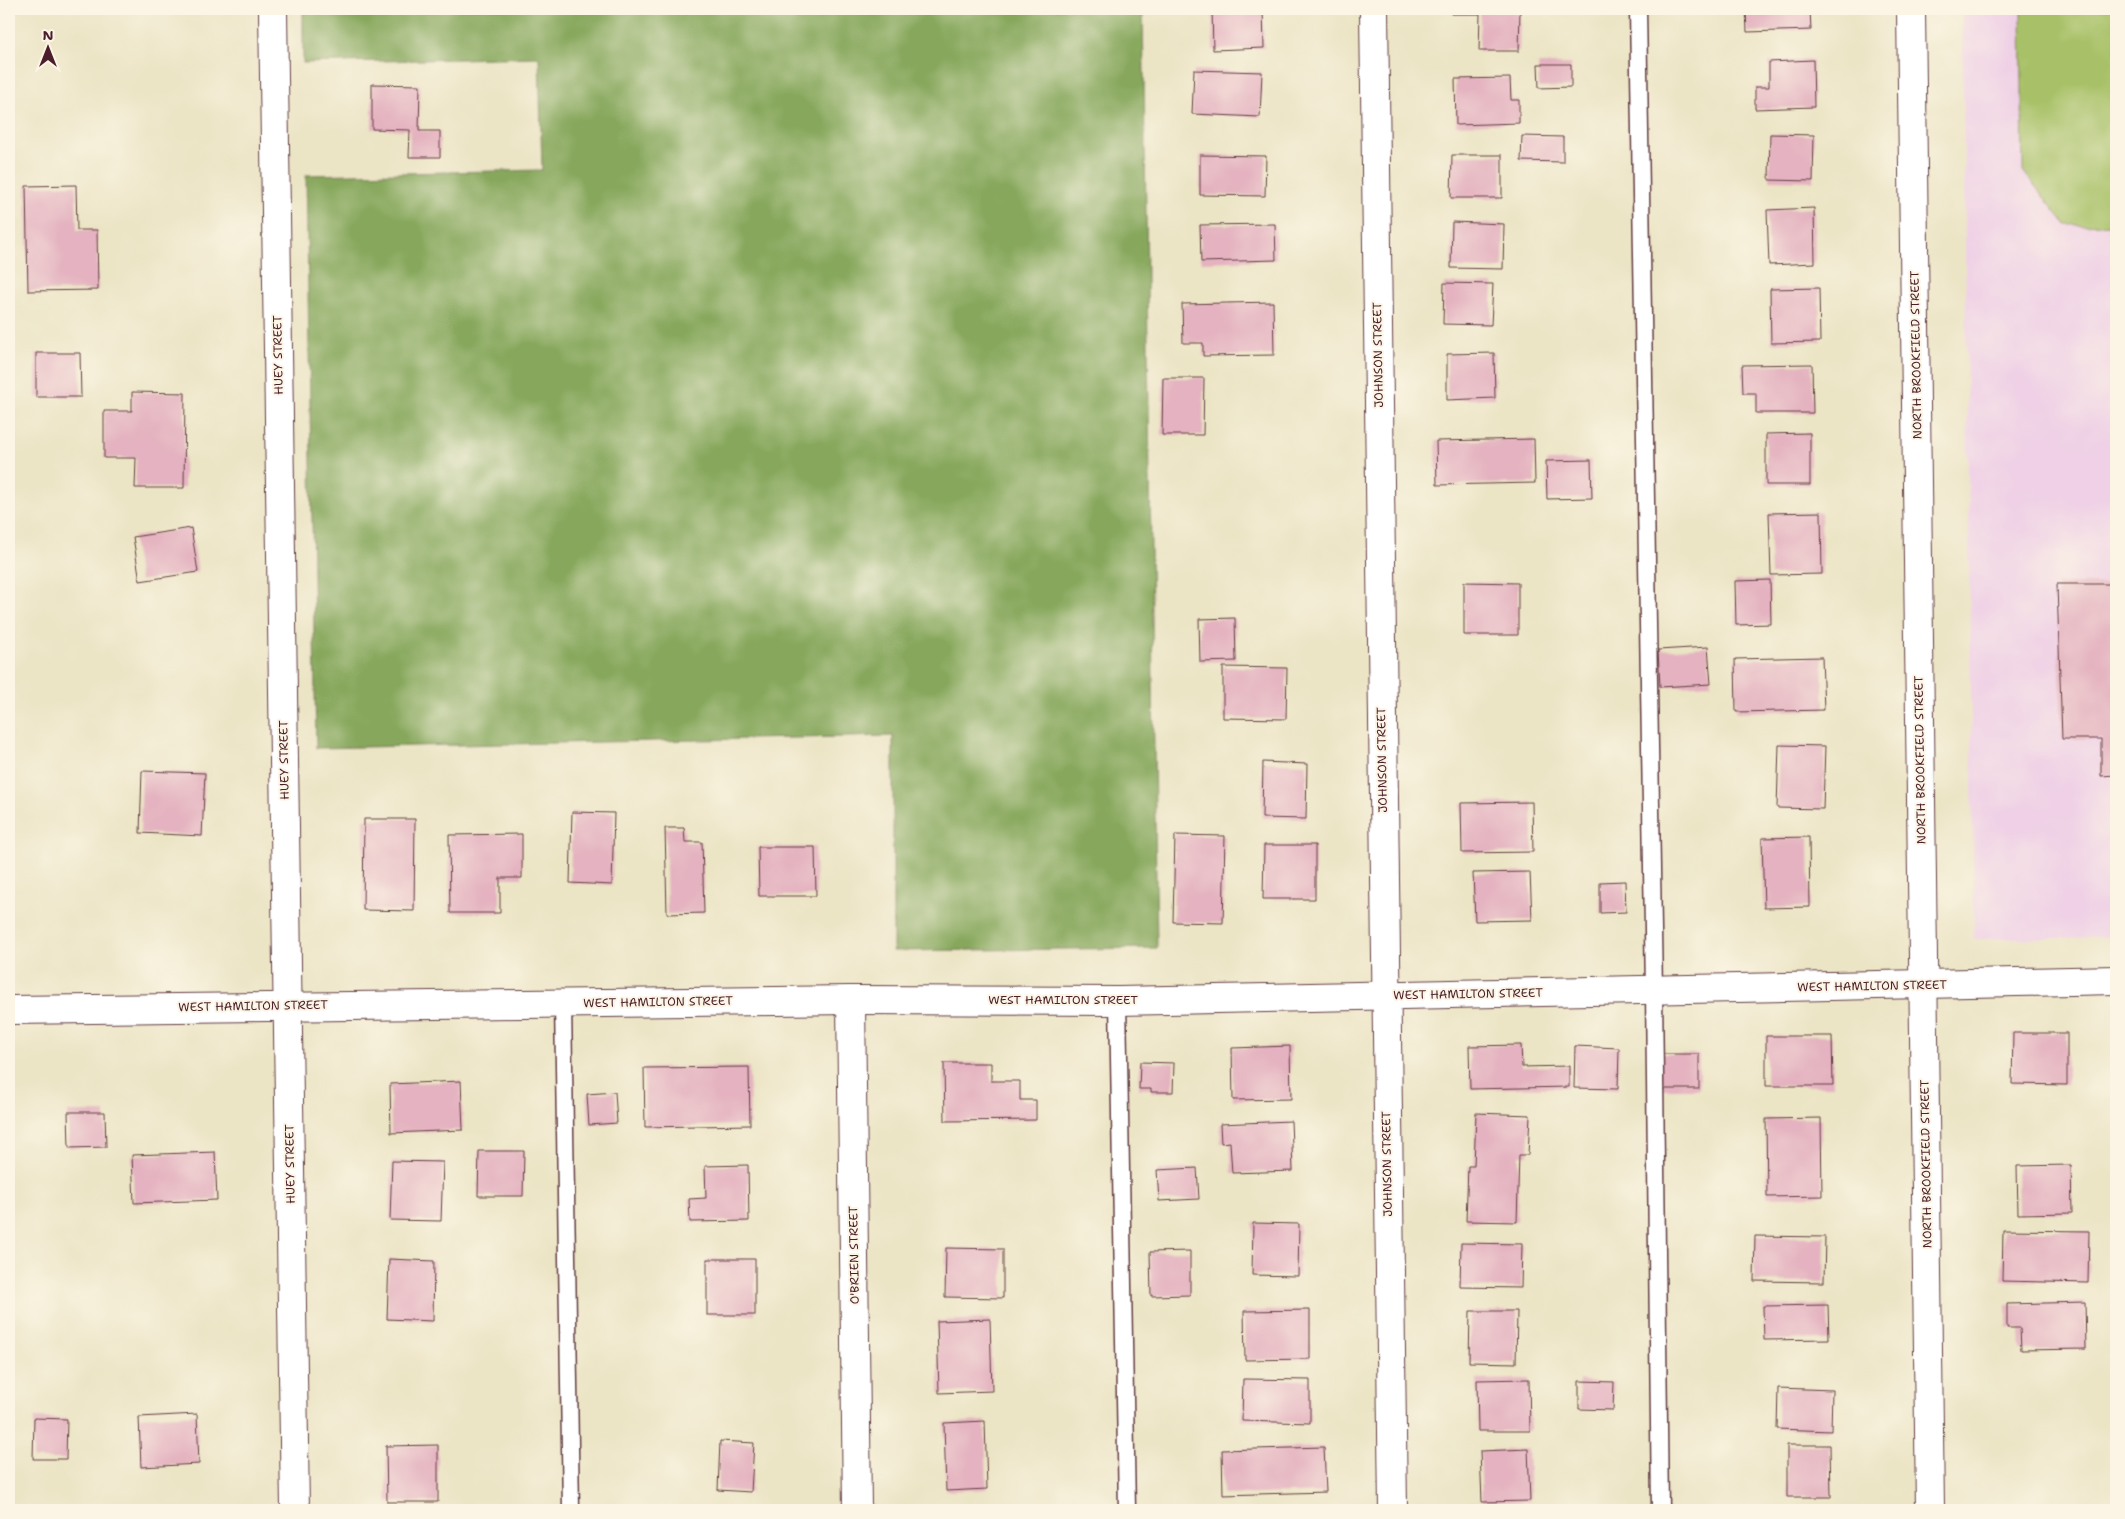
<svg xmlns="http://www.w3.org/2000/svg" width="2125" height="1519" viewBox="0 0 2125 1519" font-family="'Shantell Sans',sans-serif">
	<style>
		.built { fill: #efd0e6 }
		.green { fill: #a8c167; stroke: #797049 }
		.forest { fill: #86a75c; stroke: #686344 }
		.building { fill: #e4b2c0 }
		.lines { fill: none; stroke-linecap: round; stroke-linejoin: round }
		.lane-casing { stroke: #623d42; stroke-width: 19 }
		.street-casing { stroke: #623d42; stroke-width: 30 }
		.secondary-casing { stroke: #623d42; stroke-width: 30 }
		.lane { stroke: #fff; stroke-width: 16 }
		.street { stroke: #fff; stroke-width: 28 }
		.secondary { stroke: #fff; stroke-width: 28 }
		.labels { text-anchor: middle; stroke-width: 4; stroke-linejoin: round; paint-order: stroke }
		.street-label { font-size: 12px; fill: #4a1f2b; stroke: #fcf5e5 }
	</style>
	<rect width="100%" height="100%" fill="#fcf5e5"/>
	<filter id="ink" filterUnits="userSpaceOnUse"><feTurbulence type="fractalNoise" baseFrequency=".02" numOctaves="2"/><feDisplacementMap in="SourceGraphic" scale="10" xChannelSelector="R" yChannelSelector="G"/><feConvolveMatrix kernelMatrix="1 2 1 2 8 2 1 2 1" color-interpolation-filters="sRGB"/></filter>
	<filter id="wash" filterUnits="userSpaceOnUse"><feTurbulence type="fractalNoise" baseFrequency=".0096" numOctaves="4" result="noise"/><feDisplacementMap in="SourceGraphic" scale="20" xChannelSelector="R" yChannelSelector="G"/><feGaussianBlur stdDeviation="1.12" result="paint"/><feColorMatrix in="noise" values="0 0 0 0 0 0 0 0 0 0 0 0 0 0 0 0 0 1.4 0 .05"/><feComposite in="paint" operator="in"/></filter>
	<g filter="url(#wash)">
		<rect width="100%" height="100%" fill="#ebe4c5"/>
		<polygon class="built" points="1962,9 2116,9 2116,937 1974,939"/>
		<polygon class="green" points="2021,9 2116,9 2116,224 2066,225 2023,171"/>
		<polygon class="forest" points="303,9 1143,9 1157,948 893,951 893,736 316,748 306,175 542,170 539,57 303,63"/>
		<g id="blocks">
			<g class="building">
				<polygon points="1212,9 1263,9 1264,48 1213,50"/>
				<polygon points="1451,9 1520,9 1519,51 1479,51 1480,14 1451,14"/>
				<polygon points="1746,9 1810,9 1811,30 1747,32"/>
				<polygon points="1813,60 1814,107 1755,109 1755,87 1769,87 1769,62"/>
				<polygon points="1538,64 1571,64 1571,87 1539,88"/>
				<polygon points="1194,70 1262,72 1260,117 1192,114"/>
				<polygon points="1510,78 1511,100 1519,100 1519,123 1456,125 1455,79"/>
				<polygon points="372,84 420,85 419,131 440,131 440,157 409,157 410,130 372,129"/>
				<polygon points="1770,134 1814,135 1813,181 1769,180"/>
				<polygon points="1522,136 1563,137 1563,162 1521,161"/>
				<polygon points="1200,155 1266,156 1265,196 1200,195"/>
				<polygon points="1452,155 1502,155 1502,198 1451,198"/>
				<polygon points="76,185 77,230 97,230 98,290 28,291 26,186"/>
				<polygon points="1814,208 1815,263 1769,265 1767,210"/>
				<polygon points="1452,222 1504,224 1503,269 1451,268"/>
				<polygon points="1275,224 1276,260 1201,262 1200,225"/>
				<polygon points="1444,283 1493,284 1491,325 1443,324"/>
				<polygon points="1819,288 1820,342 1771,343 1770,289"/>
				<polygon points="1273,302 1274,355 1203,356 1203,343 1183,343 1182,304"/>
				<polygon points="36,353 80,353 81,397 36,397"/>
				<polygon points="1494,353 1495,398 1447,400 1447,354"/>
				<polygon points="1812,364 1813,413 1756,413 1756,393 1743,393 1742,365"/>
				<polygon points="1163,378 1204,378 1203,435 1162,435"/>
				<polygon points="132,392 185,393 184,488 135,488 136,458 104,458 104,411 132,411"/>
				<polygon points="1810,433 1810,485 1766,485 1766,434"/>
				<polygon points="1534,439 1535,483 1437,485 1436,441"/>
				<polygon points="1591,460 1592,498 1547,499 1546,461"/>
				<polygon points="1821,512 1822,574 1771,575 1769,513"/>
				<polygon points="191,528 198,572 140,581 133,537"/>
				<polygon points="1770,580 1771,624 1736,625 1735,581"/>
				<polygon points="1464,582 1518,583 1518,635 1464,635"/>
				<polygon points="2057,584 2116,584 2116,775 2101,776 2101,739 2062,739"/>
				<polygon points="1235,618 1236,661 1200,662 1199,619"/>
				<polygon points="1708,647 1711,684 1660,687 1658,650"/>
				<polygon points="1822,657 1824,710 1736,712 1735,659"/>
				<polygon points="1223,667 1287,668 1286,719 1223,718"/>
				<polygon points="1779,745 1825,746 1823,809 1777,808"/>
				<polygon points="1263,762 1307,764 1306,819 1262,818"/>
				<polygon points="142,771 205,773 202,836 140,833"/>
				<polygon points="1532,802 1533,852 1462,853 1461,803"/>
				<polygon points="572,812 614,813 612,885 570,883"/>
				<polygon points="364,819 415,819 414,911 363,910"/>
				<polygon points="665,828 684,828 685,842 702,842 704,913 667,914"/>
				<polygon points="522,834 522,878 500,878 500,913 450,913 449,835"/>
				<polygon points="1175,835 1225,836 1223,923 1173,922"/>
				<polygon points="1809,837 1810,907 1764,908 1762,838"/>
				<polygon points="1264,845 1315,845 1315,899 1263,899"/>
				<polygon points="758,847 815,847 816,896 759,896"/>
				<polygon points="1530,872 1532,920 1475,921 1473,873"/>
				<polygon points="1625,881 1626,912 1600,913 1600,882"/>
				<polygon points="2013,1033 2067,1033 2067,1085 2012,1084"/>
				<polygon points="1766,1036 1832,1036 1833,1086 1766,1086"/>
				<polygon points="1521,1045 1522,1067 1569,1066 1569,1087 1470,1089 1469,1046"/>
				<polygon points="1290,1046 1291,1099 1233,1100 1232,1048"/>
				<polygon points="1575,1046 1619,1048 1618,1089 1574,1088"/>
				<rect x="1660" y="1054" width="39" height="35"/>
				<polygon points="1140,1062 1174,1063 1173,1092 1151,1092 1151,1089 1139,1089"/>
				<polygon points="944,1063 991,1063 991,1081 1020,1081 1020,1100 1036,1100 1036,1120 945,1121"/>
				<polygon points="749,1067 750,1125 645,1127 644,1068"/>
				<polygon points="461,1081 463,1130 391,1133 390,1084"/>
				<polygon points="615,1092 617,1123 589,1125 587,1094"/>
				<polygon points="68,1112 105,1112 106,1147 69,1148"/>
				<polygon points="1476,1113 1530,1115 1528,1155 1519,1155 1517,1222 1466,1221 1468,1166 1474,1166"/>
				<polygon points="1821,1118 1822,1196 1767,1197 1766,1119"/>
				<polygon points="1291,1121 1293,1171 1232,1173 1230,1142 1221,1143 1220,1124"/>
				<polygon points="479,1151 524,1151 523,1196 478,1196"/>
				<polygon points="215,1152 217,1200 134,1203 132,1155"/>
				<polygon points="392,1161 443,1162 441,1221 390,1220"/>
				<polygon points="748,1165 749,1221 690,1222 689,1199 706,1198 705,1166"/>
				<polygon points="2071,1165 2072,1213 2018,1214 2017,1166"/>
				<polygon points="1197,1168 1199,1199 1159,1201 1157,1170"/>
				<polygon points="1253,1223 1299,1224 1298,1276 1252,1275"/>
				<polygon points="2003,1230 2089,1231 2088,1283 2002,1281"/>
				<polygon points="1755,1236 1825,1237 1824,1282 1754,1281"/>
				<polygon points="1461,1243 1522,1244 1521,1288 1460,1287"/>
				<polygon points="946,1248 1003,1249 1003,1298 945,1297"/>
				<polygon points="1190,1251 1190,1295 1151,1296 1150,1252"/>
				<polygon points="389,1259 434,1261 433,1321 387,1319"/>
				<rect x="707" y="1259" width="48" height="56"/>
				<polygon points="2085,1302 2086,1349 2021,1350 2020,1328 2007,1328 2007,1304"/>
				<polygon points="1828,1305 1829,1339 1764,1340 1763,1306"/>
				<polygon points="1310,1310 1310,1359 1245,1360 1244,1311"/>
				<polygon points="1470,1311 1517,1311 1516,1363 1469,1362"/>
				<polygon points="990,1319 992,1391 939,1393 937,1321"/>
				<polygon points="1243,1379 1310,1380 1310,1423 1242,1421"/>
				<polygon points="1529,1379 1530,1431 1478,1431 1477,1380"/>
				<polygon points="1579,1381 1614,1382 1613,1410 1579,1409"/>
				<polygon points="1778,1388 1832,1390 1831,1431 1777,1429"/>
				<polygon points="197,1414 199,1464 141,1467 139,1417"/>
				<polygon points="34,1418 67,1419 66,1459 33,1459"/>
				<polygon points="985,1421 987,1489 946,1491 944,1423"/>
				<polygon points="720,1441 754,1443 751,1492 718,1490"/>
				<polygon points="438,1445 438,1502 387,1502 386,1446"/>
				<polygon points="1787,1445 1830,1445 1831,1497 1787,1497"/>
				<polygon points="1324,1447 1326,1492 1223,1495 1222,1450"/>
				<polygon points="1528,1449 1530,1501 1482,1502 1480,1451"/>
			</g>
		</g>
	</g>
	<g filter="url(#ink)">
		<use href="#blocks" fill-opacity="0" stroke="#623d42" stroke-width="1"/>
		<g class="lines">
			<defs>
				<g id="lane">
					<polyline points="1638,9 1654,991 1660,1510"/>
					<polyline points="1118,1001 1127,1510"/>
					<polyline points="563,1003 571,1510"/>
				</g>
				<g id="street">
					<polyline points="273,9 295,1510"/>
					<polyline points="1911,9 1930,1510"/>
					<polyline points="851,1000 857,1510"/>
				</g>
				<g id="secondary">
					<polyline points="1374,9 1393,1510"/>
					<polyline points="9,1010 851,1000 1118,1001 2116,980"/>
				</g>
			</defs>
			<use href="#lane" class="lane-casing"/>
			<use href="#street" class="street-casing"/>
			<use href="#secondary" class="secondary-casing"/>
			<use href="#lane" class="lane"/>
			<use href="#street" class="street"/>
			<use href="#secondary" class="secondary"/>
		</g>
	</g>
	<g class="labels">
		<g class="street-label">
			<text transform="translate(278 355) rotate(-91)" y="4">HUEY STREET</text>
			<text transform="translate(1378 355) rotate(-91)" y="4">JOHNSON STREET</text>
			<text transform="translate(1916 355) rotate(-91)" y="4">NORTH BROOKFIELD STREET</text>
			<text transform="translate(284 760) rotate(-91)" y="4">HUEY STREET</text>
			<text transform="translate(1382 760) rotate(-91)" y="4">JOHNSON STREET</text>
			<text transform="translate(1920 760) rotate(-91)" y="4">NORTH BROOKFIELD STREET</text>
			<text transform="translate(1872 986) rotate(-1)" y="4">WEST HAMILTON STREET</text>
			<text transform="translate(1468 994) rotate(-1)" y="4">WEST HAMILTON STREET</text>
			<text x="1063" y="1004">WEST HAMILTON STREET</text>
			<text transform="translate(658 1002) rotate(-1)" y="4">WEST HAMILTON STREET</text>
			<text transform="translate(253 1006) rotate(-1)" y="4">WEST HAMILTON STREET</text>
			<text transform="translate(290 1164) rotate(-91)" y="4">HUEY STREET</text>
			<text transform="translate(1387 1164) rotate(-91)" y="4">JOHNSON STREET</text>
			<text transform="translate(1926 1164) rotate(-91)" y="4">NORTH BROOKFIELD STREET</text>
			<text transform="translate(854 1255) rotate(-91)" y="4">O'BRIEN STREET</text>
		</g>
	</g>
	<rect width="2125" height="1519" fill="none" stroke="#fcf5e5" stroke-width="30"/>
	<g transform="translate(48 48)" stroke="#fcf5e5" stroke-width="4" paint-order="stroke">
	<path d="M0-4L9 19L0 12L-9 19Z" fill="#4a1f2b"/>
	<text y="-8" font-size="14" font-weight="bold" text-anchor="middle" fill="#4a1f2b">N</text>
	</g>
</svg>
